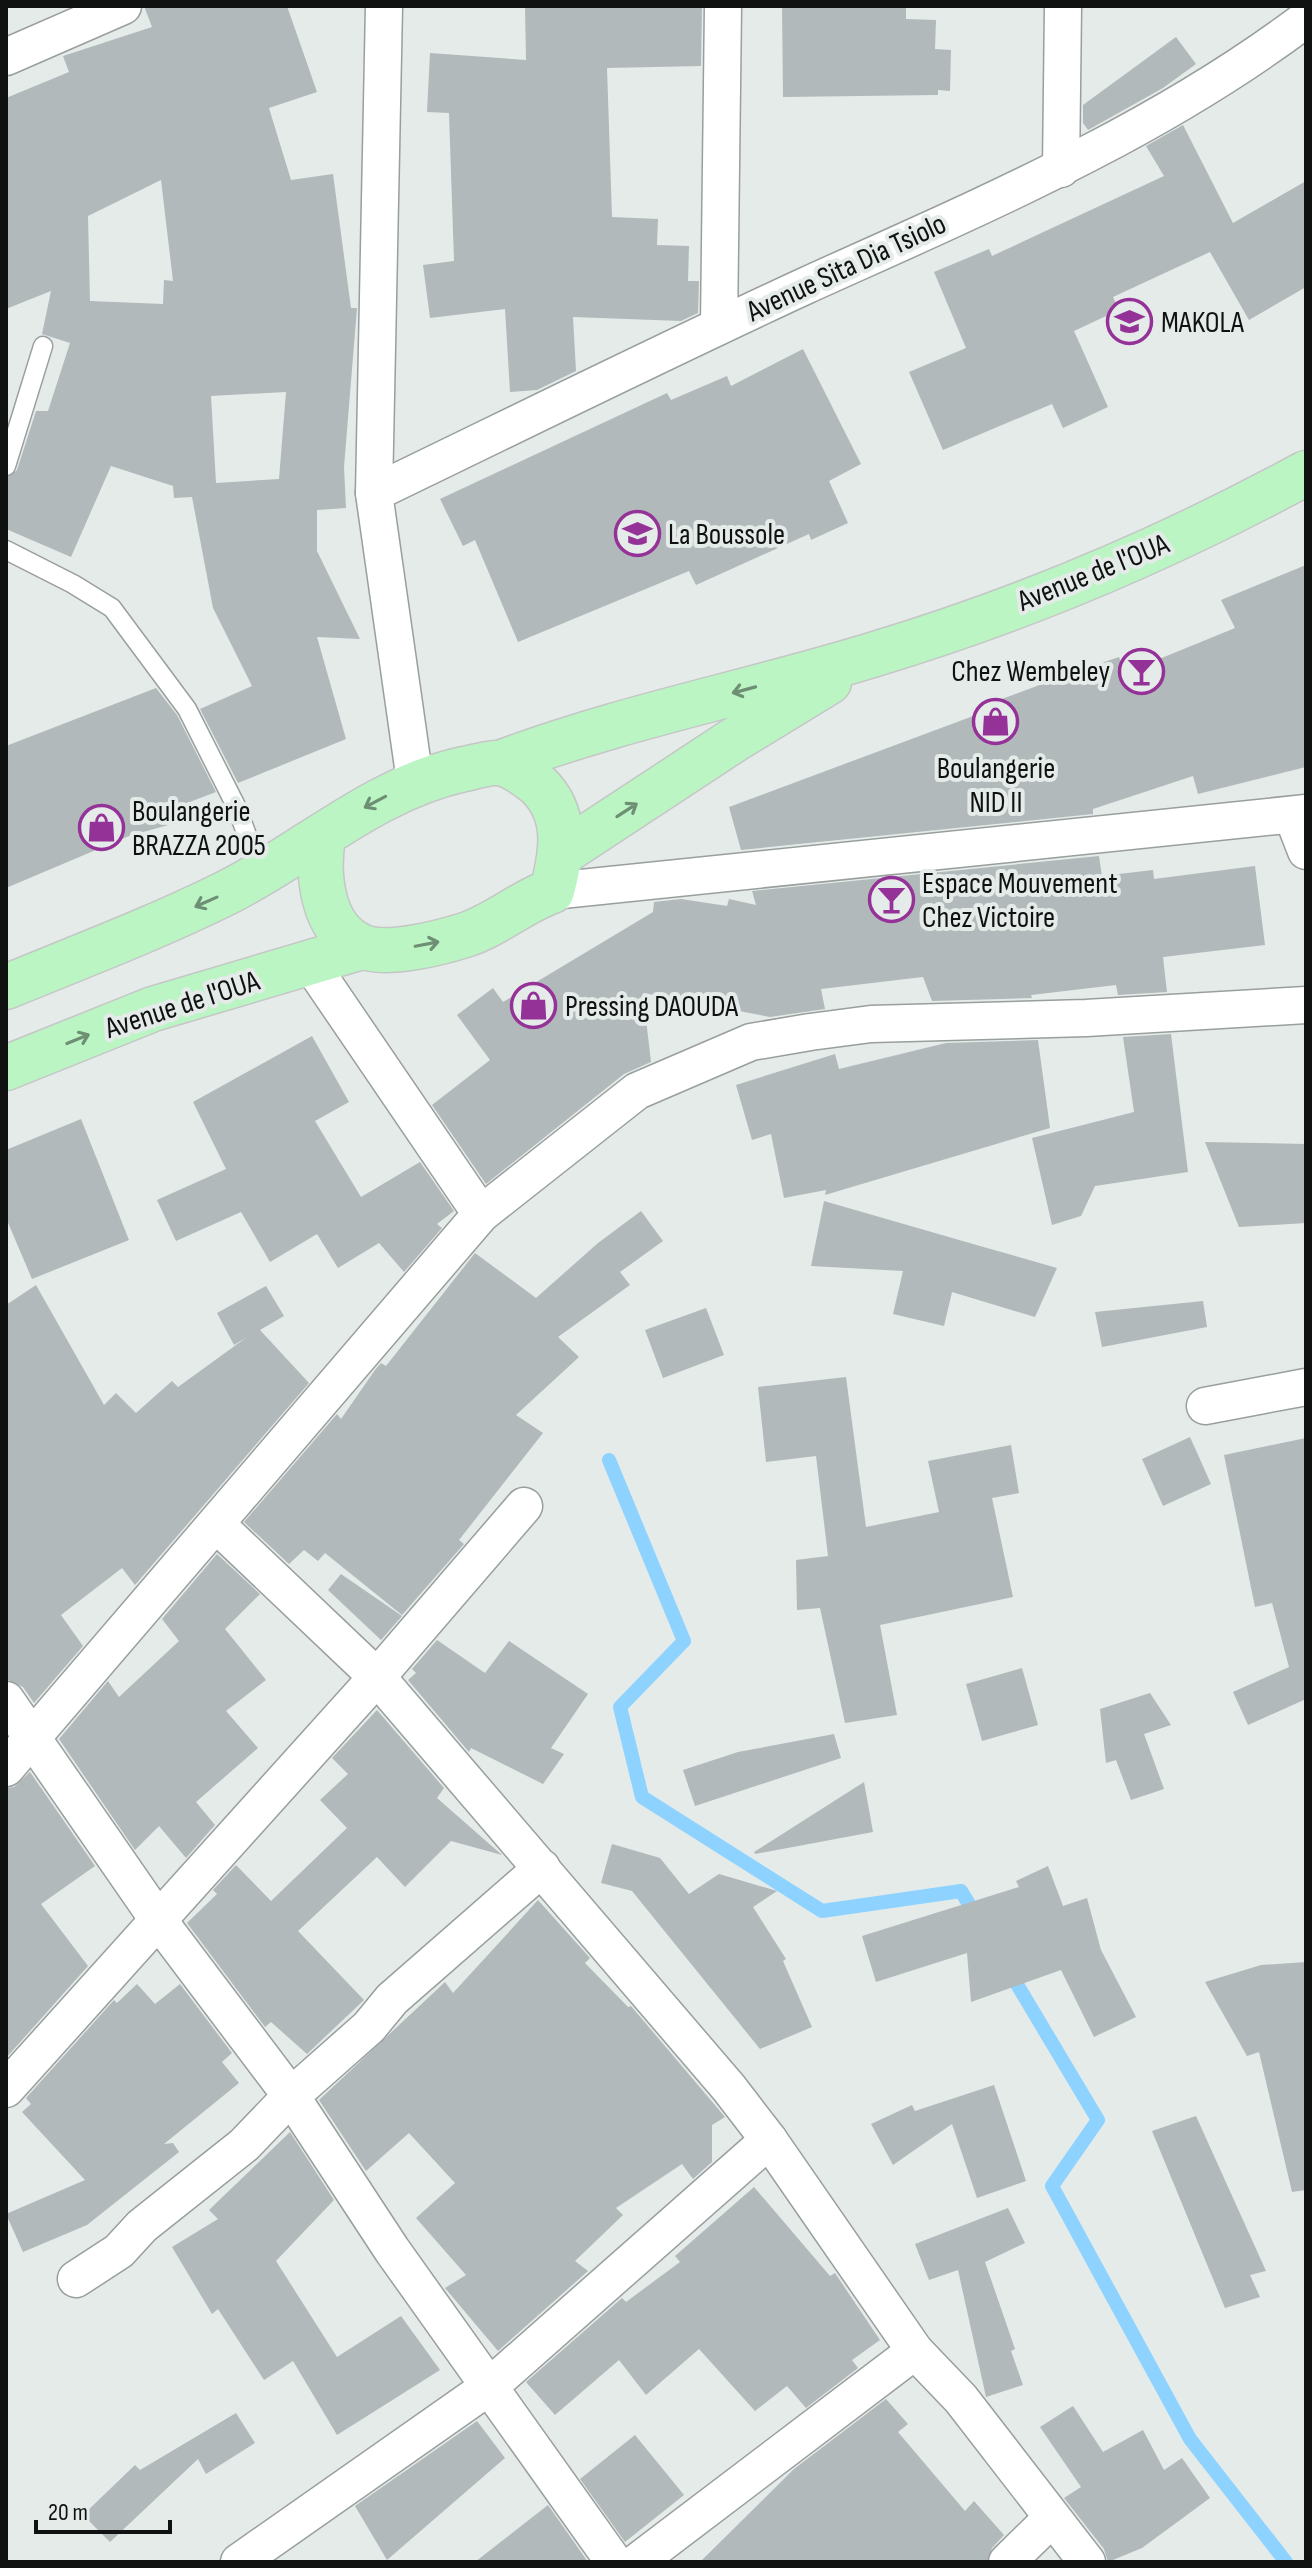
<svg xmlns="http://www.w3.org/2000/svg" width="1312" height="2568" viewBox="0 0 1312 2568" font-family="'Sofia Sans Condensed',sans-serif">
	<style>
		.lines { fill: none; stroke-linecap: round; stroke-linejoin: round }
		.stream { stroke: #8ed3ff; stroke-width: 14 }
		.building { fill: #b2b9ba; fill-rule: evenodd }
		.service-casing { stroke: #989f9d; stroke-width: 21 }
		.minor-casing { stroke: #989f9d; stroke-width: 39 }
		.primary-casing { stroke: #c5c6c6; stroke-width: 47 }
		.service { stroke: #fff; stroke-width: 18 }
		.minor { stroke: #fff; stroke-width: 36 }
		.primary { stroke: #bbf5c4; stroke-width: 44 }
		.oneway { stroke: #6e8f73 }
		.labels { text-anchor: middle; stroke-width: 8; stroke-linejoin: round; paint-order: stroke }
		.street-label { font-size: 30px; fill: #0f1211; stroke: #e4ebe9 }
		.poi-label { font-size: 30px; fill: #0f1211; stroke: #e4ebe9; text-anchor: start }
	</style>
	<rect width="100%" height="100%" fill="#e4ebe9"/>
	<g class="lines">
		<g class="stream">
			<polyline points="609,1460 684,1641 620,1707 642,1797 822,1911 961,1891 978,1919"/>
			<polyline points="1009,1971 1098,2120 1052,2186 1190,2439 1286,2562"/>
		</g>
	</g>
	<g class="building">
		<path d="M 144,6 L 287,6 L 317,92 L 269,108 L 291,180 L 333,174 L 351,308 L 357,308 L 344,467 L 346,508 L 317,510 L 317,551 L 360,639 L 317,637 L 346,739 L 238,783 L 200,709 L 252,686 L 213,608 L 192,497 L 174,498 L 173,486 L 111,466 L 71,557 L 6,529 L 6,478 L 17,470 L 36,411 L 48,411 L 70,343 L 42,334 L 51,291 L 6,309 L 6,98 L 69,72 L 63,56 L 152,27 ZM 161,180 L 173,281 L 164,280 L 163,304 L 90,301 L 88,216 ZM 286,392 L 279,479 L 216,483 L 211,396 Z"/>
		<polygon points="525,6 702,6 701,66 607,68 612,217 658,219 657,245 689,246 688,281 699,281 698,313 681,321 573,317 576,371 537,390 510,392 505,309 430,318 423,265 454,261 449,113 427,112 430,53 526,60"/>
		<polygon points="782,6 906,6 906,19 936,20 935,49 951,50 950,91 938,90 938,95 783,97"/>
		<polygon points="1176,37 1196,64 1163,88 1088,130 1083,123 1083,105"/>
		<polygon points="1183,125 1233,223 1306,181 1306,287 1249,320 1210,252 1113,297 1119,310 1074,331 1108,407 1063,428 1052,404 943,450 909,372 966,348 934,272 989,249 992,256 1164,176 1146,146"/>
		<polygon points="803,349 861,464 829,481 848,523 811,540 809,534 696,585 689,571 518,642 475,540 463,546 440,499 667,393 671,400 727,376 731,386"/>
		<polygon points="1306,565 1306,767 1198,794 1193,776 1093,809 1093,814 741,850 729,807 984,712 983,706 1069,674 1119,657 1125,673 1235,628 1221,600"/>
		<polygon points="156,688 177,715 216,792 174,808 179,822 129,836 6,888 6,746"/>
		<polygon points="1099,856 1102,876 1153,870 1154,879 1255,866 1265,945 1163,957 1167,992 1118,995 1116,985 1031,995 1032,998 932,1001 923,977 821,989 825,1009 770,1017 643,993 651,1062 624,1074 486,1184 432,1105 490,1060 457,1015 493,988 503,1002 653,912 654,902 681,899 727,906 729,899 756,905 752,891"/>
		<polygon points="1171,1034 1188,1172 1095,1186 1081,1216 1052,1225 1032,1138 1134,1112 1123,1037"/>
		<polygon points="312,1036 349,1102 315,1121 361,1197 420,1162 454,1211 437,1224 442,1228 404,1272 379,1243 338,1268 317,1234 270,1262 241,1212 176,1241 157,1200 226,1169 193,1102"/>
		<polygon points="1038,1040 1050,1128 825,1195 826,1190 784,1198 771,1134 752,1140 736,1085 835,1054 839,1069 946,1043"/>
		<polygon points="81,1119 129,1240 32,1279 6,1218 6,1150"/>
		<polygon points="1205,1142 1306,1144 1306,1223 1239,1227"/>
		<polygon points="824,1201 980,1246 1057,1268 1035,1317 952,1292 944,1326 893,1314 903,1271 811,1266"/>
		<polygon points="641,1211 663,1241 620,1272 630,1285 558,1337 579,1357 516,1415 543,1433 459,1540 464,1544 402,1615 325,1553 318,1561 304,1550 289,1564 244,1522 337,1414 341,1419 375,1370 381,1363 386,1366 475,1253 536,1298 598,1243"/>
		<polygon points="36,1285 104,1405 116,1393 136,1413 172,1381 178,1387 247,1337 234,1345 217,1313 266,1286 284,1316 260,1330 309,1383 135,1585 122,1568 61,1615 83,1646 34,1703 23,1687 6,1679 6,1305"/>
		<polygon points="1203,1301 1207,1327 1102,1347 1095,1312"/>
		<polygon points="706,1308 724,1355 663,1378 645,1330"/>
		<polygon points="846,1377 866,1527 939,1512 928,1461 1011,1445 1019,1493 992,1498 1013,1597 880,1625 897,1715 845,1723 820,1608 797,1610 796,1560 828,1556 816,1456 766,1462 758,1387"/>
		<polygon points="1190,1437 1211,1484 1163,1506 1142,1459"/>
		<polygon points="1306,1438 1306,1699 1248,1725 1233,1692 1289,1667 1272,1603 1255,1607 1224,1455"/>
		<polygon points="217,1554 260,1594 225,1629 266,1680 226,1711 258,1748 196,1802 215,1825 186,1858 159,1826 135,1850 59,1739 108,1681 119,1697 179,1641 162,1619"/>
		<polygon points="341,1574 402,1616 381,1640 328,1590"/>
		<polygon points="437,1640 485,1673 509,1641 588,1694 551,1748 564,1754 543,1784 471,1748 469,1752 408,1680 416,1673 412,1669"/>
		<polygon points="1022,1668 1038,1725 982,1741 966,1684"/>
		<polygon points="1150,1693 1171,1725 1144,1734 1164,1789 1131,1800 1116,1760 1106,1763 1100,1709"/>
		<polygon points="377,1710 444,1788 437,1798 502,1855 451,1841 405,1887 377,1857 298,1931 364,2000 307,2054 271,2022 265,2027 187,1923 217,1894 213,1890 236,1865 271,1901 347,1828 320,1800 348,1774 332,1758"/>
		<polygon points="834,1734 841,1758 695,1806 683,1770 738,1752"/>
		<polygon points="30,1772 95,1866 41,1904 88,1966 6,2058 6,1788 14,1787"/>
		<polygon points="864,1782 873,1832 755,1854 754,1852"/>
		<polygon points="612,1844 660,1858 689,1894 719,1874 777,1891 753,1907 786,1959 783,1961 812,2027 760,2049 632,1891 601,1883"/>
		<polygon points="1048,1866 1063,1906 1087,1898 1101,1950 1136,2017 1094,2037 1061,1970 971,2002 967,1953 876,1982 862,1936 1019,1887 1016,1881"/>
		<polygon points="538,1900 590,1958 585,1963 628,2007 631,2006 725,2117 712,2125 712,2162 693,2179 682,2164 616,2208 623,2215 575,2261 588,2271 498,2351 445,2288 466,2275 416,2218 455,2183 409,2133 366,2171 319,2100 445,1982 453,1993"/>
		<polygon points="1306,1962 1306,2190 1292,2192 1259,2052 1247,2056 1205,1982 1261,1965"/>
		<polygon points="137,1984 155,2004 180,1984 232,2053 222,2062 239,2083 164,2144 173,2143 179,2152 87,2225 23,2252 6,2214 85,2180 22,2112 31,2104 26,2098 114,2000 117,2003"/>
		<polygon points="994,2085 1026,2181 977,2198 952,2124 893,2165 871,2124 912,2105 915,2111"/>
		<polygon points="1196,2116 1266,2271 1250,2275 1260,2297 1225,2308 1152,2131"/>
		<polygon points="290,2132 334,2200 276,2261 337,2357 401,2316 440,2370 337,2435 293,2361 264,2380 218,2309 212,2314 172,2247 218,2219 209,2210"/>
		<polygon points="754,2187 830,2276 835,2273 880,2340 852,2360 858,2368 806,2408 787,2386 755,2411 699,2349 646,2395 619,2360 555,2415 526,2382 622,2298 626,2302 680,2262 675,2256"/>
		<polygon points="1008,2208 1025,2243 985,2262 1015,2349 1011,2351 1023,2385 986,2397 958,2270 929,2280 915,2244"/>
		<polygon points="886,2399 908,2424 898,2432 965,2511 974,2501 1004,2535 992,2548 987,2562 700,2562 794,2469"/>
		<polygon points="1073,2406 1103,2452 1143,2430 1164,2470 1182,2458 1210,2498 1142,2548 1108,2562 1104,2549 1064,2498 1081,2487 1040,2427"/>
		<polygon points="236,2413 255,2443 206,2474 198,2459 110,2542 83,2515 135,2465 140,2470"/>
		<polygon points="477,2421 505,2458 387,2560 355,2506"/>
		<polygon points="635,2435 684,2495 625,2542 580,2479"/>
		<polygon points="548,2505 588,2562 475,2562"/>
	</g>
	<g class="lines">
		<defs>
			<g id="service">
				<polyline points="6,466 43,346"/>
				<polyline points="6,550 73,584 112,608 187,709 236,806 261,872"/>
			</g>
			<g id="minor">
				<polyline points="384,6 374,493 415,781"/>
				<polyline points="6,57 123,6"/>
				<polyline points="1061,169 1063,6"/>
				<polyline points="719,326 723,6"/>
				<path d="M 374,493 C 517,424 660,353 805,286 C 977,208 1154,134 1306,19"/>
				<polyline points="1292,815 1306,851"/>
				<polyline points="552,891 1306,813"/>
				<polyline points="310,963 481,1214"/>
				<polyline points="1205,1406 1306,1387"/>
				<polyline points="216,1524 377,1677 729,2088 769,2140 915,2351 961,2399 1087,2562"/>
				<polyline points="6,1700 159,1921 291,2096 392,2250 614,2562"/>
				<polyline points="6,1768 481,1214 637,1091 751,1042 810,1032 871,1024 1086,1018 1306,1005"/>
				<polyline points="6,2089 377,1677 524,1506"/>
				<polyline points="76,2279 119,2251 142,2226 244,2145 291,2096 369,2027 392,1999 542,1868"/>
				<polyline points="239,2562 490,2386 769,2140"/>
				<polyline points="637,2562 915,2351"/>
				<polyline points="1007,2562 1051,2519"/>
			</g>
			<g id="primary">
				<path d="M 500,763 C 622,717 748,693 872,655 C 1022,610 1168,548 1306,473"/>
				<polyline points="562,853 734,740 829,682"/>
				<path d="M 6,987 C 79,957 153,929 224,894 C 307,853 372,789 464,769 C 474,767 490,762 500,763 C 512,765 528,777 537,784 C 569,814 562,853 552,891 C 521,902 496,925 465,935 C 440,943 385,957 361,946 C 321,929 317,874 323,837"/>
				<polyline points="6,1068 153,1009 362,947"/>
			</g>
		</defs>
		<use href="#service" class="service-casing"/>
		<use href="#minor" class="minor-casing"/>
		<use href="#primary" class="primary-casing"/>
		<use href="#service" class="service"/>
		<use href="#minor" class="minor"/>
		<use href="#primary" class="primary"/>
	</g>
	<defs><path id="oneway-shaft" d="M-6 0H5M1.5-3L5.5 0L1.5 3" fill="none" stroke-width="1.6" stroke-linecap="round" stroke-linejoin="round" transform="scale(2)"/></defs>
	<g class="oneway">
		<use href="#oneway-shaft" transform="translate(744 690) rotate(165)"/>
		<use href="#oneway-shaft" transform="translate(375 802) rotate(152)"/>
		<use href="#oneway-shaft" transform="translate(627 810) rotate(-33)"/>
		<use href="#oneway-shaft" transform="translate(206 902) rotate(156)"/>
		<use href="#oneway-shaft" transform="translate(427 944) rotate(-11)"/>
		<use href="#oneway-shaft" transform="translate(78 1039) rotate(-22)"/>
	</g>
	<defs>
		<symbol id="school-ring" viewBox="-11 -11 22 22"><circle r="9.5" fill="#e4ebe9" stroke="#953298" stroke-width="1.5"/><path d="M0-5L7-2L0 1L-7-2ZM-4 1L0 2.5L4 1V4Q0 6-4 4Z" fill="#953298"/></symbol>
		<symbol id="bar-ring" viewBox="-11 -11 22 22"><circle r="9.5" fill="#e4ebe9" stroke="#953298" stroke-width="1.5"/><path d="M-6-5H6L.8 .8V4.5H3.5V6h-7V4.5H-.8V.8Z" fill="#953298"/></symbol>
		<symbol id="shop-ring" viewBox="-11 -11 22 22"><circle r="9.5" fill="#e4ebe9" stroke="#953298" stroke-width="1.5"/><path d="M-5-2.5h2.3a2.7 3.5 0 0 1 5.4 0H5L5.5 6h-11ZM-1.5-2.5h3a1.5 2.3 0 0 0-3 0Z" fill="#953298"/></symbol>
	</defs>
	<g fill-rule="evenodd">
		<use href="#school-ring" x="1104" y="296" width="51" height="51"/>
		<use href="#school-ring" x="612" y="508" width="51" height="51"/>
		<use href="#bar-ring" x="1116" y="646" width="51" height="51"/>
		<use href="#shop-ring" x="970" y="696" width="51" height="51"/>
		<use href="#shop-ring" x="76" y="802" width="51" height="51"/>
		<use href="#bar-ring" x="866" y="874" width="51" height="51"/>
		<use href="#shop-ring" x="508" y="980" width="51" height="51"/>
	</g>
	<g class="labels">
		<g class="street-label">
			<text transform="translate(846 267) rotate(-25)" y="10">Avenue Sita Dia Tsiolo</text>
			<text transform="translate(1093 572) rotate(-22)" y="10">Avenue de l'OUA</text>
			<text transform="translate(182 1004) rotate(-18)" y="10">Avenue de l'OUA</text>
		</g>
		<g class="poi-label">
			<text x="1161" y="332">MAKOLA</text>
			<text x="668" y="544">La Boussole</text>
			<text x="1110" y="681" text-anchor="end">Chez Wembeley</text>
			<text x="996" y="778" text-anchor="middle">Boulangerie<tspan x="996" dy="34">NID II</tspan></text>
			<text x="132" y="821">Boulangerie<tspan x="132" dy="34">BRAZZA 2005</tspan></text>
			<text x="922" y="893">Espace Mouvement<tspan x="922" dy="34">Chez Victoire</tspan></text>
			<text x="565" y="1016">Pressing DAOUDA</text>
		</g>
	</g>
	<rect width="1312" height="2568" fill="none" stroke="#0f1211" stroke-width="16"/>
	<path d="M36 2520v12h134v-12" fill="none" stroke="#0f1211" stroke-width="4"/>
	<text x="48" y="2520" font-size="24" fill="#0f1211" stroke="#e4ebe9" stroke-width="6" paint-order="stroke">20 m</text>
</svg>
